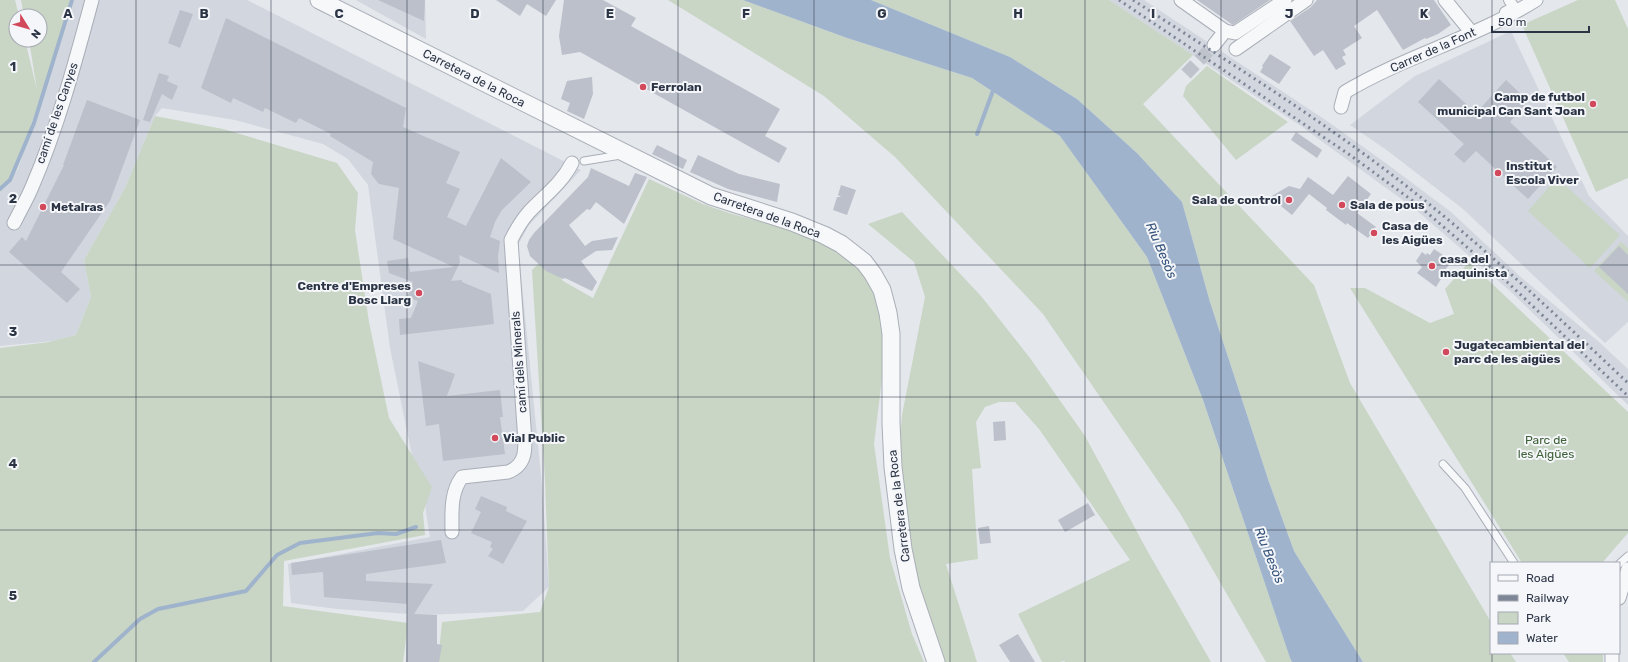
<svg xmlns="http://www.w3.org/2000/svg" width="1628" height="662" viewBox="0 0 1628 662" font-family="Rubik,sans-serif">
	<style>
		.built { fill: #d2d6de }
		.green { fill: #c9d6c5 }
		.water { fill: #9fb4cc }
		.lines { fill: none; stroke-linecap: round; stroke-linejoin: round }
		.stream { stroke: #9fb4cc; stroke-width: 4 }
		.building { fill: #bbc0ca }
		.minor-tunnel { stroke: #bfc3cb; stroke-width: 13; stroke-dasharray: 13 6; stroke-linecap: butt }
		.service-casing { stroke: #a9aeb7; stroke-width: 9 }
		.pedestrian-casing { stroke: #a9aeb7; stroke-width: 12 }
		.minor-casing { stroke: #a9aeb7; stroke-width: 15 }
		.tertiary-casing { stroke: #a9aeb7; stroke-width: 19 }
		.service { stroke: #f7f8fa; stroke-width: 7 }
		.pedestrian { stroke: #f7f8fa; stroke-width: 10 }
		.minor { stroke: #f7f8fa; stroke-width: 13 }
		.tertiary { stroke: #f7f8fa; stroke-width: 17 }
		.rail { stroke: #7d8696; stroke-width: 3; stroke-dasharray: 2 4; stroke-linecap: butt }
		.grid { fill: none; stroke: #2b3445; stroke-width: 1; stroke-opacity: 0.55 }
		.poi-dot { fill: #d1495b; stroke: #f4f6f9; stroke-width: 1.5 }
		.labels { text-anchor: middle; stroke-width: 4; stroke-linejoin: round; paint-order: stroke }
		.street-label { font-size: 12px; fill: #2b3445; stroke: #f4f6f9 }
		.poi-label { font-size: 12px; font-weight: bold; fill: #2b3445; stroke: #f4f6f9; text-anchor: start }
		.park-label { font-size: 12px; fill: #3f6138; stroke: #f4f6f9 }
		.water-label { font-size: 13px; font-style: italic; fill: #34527a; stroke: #f4f6f9 }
		.grid-label { font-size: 13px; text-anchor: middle; font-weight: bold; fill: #2b3445; stroke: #f4f6f9; stroke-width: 4; stroke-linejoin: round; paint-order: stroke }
	</style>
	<rect width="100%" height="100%" fill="#e4e7ec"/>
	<g class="built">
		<polygon points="72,0 247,0 581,170 529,225 518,245 542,486 549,587 523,611 424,615 337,609 291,603 288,564 430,537 426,512 424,493 415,470 390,348 368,185 348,159 323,144 235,120 162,108 155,116 125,188 84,260 91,297 76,335 53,341 0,346 0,193 18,169"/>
		<polygon points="356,0 425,0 426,39"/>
		<polygon points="1109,0 1144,0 1327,121 1387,164 1451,212 1522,278 1599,342 1628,369 1628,405 1510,291 1415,209 1298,124"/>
		<polygon points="1511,31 1589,196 1628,236 1628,322 1605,343 1463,209 1388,151 1350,125 1415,76"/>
	</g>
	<g class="green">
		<polygon points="0,0 15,0 19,16 16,16 16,40 25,40 37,90 29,40 40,40 40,16 24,16 21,0 72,0 17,169 0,193"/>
		<polygon points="668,0 743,0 847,38 972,78 1060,136 1147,257 1203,400 1290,658 1292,662 1266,662 1180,513 1043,314 895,157 824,96"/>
		<polygon points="871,0 1109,0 1193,55 1143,104 1314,285 1350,383 1491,622 1491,653 1510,653 1516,662 1363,662 1294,551 1269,482 1210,302 1182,202 1137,153 1077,99 1010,57"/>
		<polygon points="1578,0 1615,0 1628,29 1628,178 1596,192 1522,25"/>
		<polygon points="1207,66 1288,122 1236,160 1183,96 1186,86"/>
		<polygon points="155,116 223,129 337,163 358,193 355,230 369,322 389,418 432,487 423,513 425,535 284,561 283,606 408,623 403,662 0,662 0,348 49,342 76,335 91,297 84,260 125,188"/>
		<polygon points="1557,178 1620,235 1590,268 1528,211"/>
		<polygon points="649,179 703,204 729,213 806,234 865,260 892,297 874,444 890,558 912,634 924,662 438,662 442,622 540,612 549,587 545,480 532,270 546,256 563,281 593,298"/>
		<polygon points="902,212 981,296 1030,358 1085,436 1148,552 1211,662 1065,662 1064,661 1060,662 1042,662 1018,614 1130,560 1039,429 1015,402 999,402 985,407 976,422 981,468 972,469 978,559 946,564 977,662 945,662 917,586 899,450 902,415 925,297 914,262 868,224"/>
		<polygon points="1621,242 1628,248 1628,302 1594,271"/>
		<polygon points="1469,262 1628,412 1628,533 1602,563 1522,563 1350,288 1365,288 1430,323 1454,314 1445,289"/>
		<polygon points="1563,653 1603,653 1603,662 1569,662"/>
	</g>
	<polygon class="water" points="743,0 871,0 1010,57 1077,99 1137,153 1182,202 1210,302 1269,482 1294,551 1363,662 1292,662 1290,658 1203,400 1147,257 1060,136 972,78 847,38"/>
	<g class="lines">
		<g class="stream">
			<polyline points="977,134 994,88"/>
			<polyline points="0,189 10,180 34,123 72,0"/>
			<polyline points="94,662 140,619 158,609 246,591 277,555 300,543 378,533 396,534 416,527"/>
		</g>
	</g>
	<g class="building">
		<polygon points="378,0 425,0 424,21"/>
		<polygon points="496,0 556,0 546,16 527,4 520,16"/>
		<polygon points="564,0 603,0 636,18 631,26 780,109 765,136 787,148 779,163 580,52 562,55 559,36"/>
		<polygon points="1197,0 1270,0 1233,25"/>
		<polygon points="1317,0 1434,0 1451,25 1438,34 1426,39 1425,38 1403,50 1377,10 1354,26 1362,38 1343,50 1346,55 1342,57 1346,64 1336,70 1323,50 1314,56 1290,21 1311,7"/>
		<polygon points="180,10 193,14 180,48 168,43"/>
		<polygon points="226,18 406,108 403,127 460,152 446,183 460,189 447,217 466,226 501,158 531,182 502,210 495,222 490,237 500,241 498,256 499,273 459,255 460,262 451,281 462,280 462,282 491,294 494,324 400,335 399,319 411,318 418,301 407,297 413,282 389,273 387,261 408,258 410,272 454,267 393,239 399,188 379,184 371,174 373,162 330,136 331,134 299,118 296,123 265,108 263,112 233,98 231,103 201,88"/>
		<polygon points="1270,54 1291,67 1279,84 1260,72 1263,67 1262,66"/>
		<polygon points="159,73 169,76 167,81 178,86 172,100 162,94 150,122 143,120"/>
		<polygon points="592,77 593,94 584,119 567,111 570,103 561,99 567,81"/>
		<polygon points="1439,79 1476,113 1506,80 1528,101 1510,122 1557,167 1528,199 1476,151 1464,163 1454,154 1464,144 1418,102"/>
		<polygon points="87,100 140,120 110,201 61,272 80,289 67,303 9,252 22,237 26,241 64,165 63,165"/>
		<polygon points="1296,132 1322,150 1317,158 1291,140"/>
		<polygon points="657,145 687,160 683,169 652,154"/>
		<polygon points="698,155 739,174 780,184 777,202 728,189 690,172"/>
		<polygon points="591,168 629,186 635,173 647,177 624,224 596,202 590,210 587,209 569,225 585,246 592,241 618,237 612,250 596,251 581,261 597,282 592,291 565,278 563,279 546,271 530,256 527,246 529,240 534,233 588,177"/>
		<polygon points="1348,176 1371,194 1357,213 1376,227 1368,238 1347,223 1346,225 1326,210 1327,208 1309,194 1292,215 1270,197 1289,186 1300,189 1308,177 1333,195"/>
		<polygon points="841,185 856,190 847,215 833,210 837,197 841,197 838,195"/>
		<polygon points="1619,246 1628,255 1628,294 1599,267"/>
		<polygon points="1434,249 1452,261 1445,270 1446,271 1436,287 1417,273 1422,267 1416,261 1422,252 1426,255 1427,253 1430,255"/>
		<polygon points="418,361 455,374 447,396 500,390 503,417 500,417 505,454 443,461 439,424 426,426"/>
		<polygon points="1005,421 1006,440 994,441 993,422"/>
		<polygon points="481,496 507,507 506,511 527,521 503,564 488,556 493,549 490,547 492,542 471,533 481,512 475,509"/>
		<polygon points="1088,503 1095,515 1065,532 1058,520"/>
		<polygon points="989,526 991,543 980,544 978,528"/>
		<polygon points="441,540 446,563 366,574 366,581 433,584 414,614 437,615 437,644 442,645 439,662 406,662 407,604 324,597 323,572 292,575 291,563"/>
		<polygon points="1018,634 1035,662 1010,662 999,645"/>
	</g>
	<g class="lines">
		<polyline class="minor-tunnel" points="1186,74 1214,45"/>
		<defs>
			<g id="service">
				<polyline points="584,161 621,155"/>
				<polyline points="1443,464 1465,488 1514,563"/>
				<polyline points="1619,564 1628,556"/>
			</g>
			<polyline id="pedestrian" points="1505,12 1514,7 1509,0"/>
			<g id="minor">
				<polyline points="1181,0 1225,31 1235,33 1285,0"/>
				<polyline points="1445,0 1472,33"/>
				<polyline points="1214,45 1225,31"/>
				<polyline points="1236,49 1306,0"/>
				<path d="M 1341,107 L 1345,92 C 1405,56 1475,38 1536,0"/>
				<path d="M 14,223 C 20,211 27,199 32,187 C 58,127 75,63 92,0"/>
				<path d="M 452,532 C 452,513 450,493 462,477 L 508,472 C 529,464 525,444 524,427 L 511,240 C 516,230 521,221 529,212 C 544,196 562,183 572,163"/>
				<polyline points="1619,598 1628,569"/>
				<polyline points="1612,653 1612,662"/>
			</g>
			<polyline id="tertiary" points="319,0 711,196 792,222 824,235 841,244 864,262 873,274 882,290 888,313 891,334 891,423 893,467 903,549 911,588 936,662"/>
		</defs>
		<use href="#service" class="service-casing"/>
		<use href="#pedestrian" class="pedestrian-casing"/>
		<use href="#minor" class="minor-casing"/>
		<use href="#tertiary" class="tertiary-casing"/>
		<use href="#service" class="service"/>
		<use href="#pedestrian" class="pedestrian"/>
		<use href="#minor" class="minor"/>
		<use href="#tertiary" class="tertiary"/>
		<g class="rail">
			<polyline points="1119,0 1350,155 1417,204 1505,280 1628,396"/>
			<path d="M 1133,0 C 1230,63 1329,124 1419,196 C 1492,254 1560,319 1628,383"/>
		</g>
	</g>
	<path class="grid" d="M 136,0 L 136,662M 271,0 L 271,662M 407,0 L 407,662M 543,0 L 543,662M 678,0 L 678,662M 814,0 L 814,662M 950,0 L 950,662M 1085,0 L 1085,662M 1221,0 L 1221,662M 1357,0 L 1357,662M 1492,0 L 1492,563M 0,132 L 1628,132M 0,265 L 1628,265M 0,397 L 1628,397M 0,530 L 1628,530M 1492,653 L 1492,662"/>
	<g class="poi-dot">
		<circle cx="643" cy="87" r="4"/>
		<circle cx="1593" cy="104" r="4"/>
		<circle cx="1498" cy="173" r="4"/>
		<circle cx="1289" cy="200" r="4"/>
		<circle cx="1342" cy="205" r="4"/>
		<circle cx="43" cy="207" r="4"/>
		<circle cx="1374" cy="233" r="4"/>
		<circle cx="1432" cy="266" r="4"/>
		<circle cx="419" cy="293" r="4"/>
		<circle cx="1446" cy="352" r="4"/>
		<circle cx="495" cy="438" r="4"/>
	</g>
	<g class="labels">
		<g class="street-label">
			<text transform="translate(1433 50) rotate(-24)" y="4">Carrer de la Font</text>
			<text transform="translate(474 78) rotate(27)" y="4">Carretera de la Roca</text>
			<text transform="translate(57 113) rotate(-71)" y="4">camí de les Canyes</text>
			<text transform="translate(767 215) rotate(20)" y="4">Carretera de la Roca</text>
			<text transform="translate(519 362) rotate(-94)" y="4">camí dels Minerals</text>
			<text transform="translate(899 506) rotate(-97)" y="4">Carretera de la Roca</text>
		</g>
		<g class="poi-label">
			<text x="651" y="91">Ferrolan</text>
			<text x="1585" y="101" text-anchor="end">Camp de futbol<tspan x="1585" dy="14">municipal Can Sant Joan</tspan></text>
			<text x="1506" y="170">Institut<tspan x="1506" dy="14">Escola Viver</tspan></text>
			<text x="1281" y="204" text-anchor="end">Sala de control</text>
			<text x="1350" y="209">Sala de pous</text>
			<text x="51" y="211">Metalras</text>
			<text x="1382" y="230">Casa de<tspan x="1382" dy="14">les Aigües</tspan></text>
			<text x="1440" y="263">casa del<tspan x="1440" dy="14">maquinista</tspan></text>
			<text x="411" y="290" text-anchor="end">Centre d'Empreses<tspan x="411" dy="14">Bosc Llarg</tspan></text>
			<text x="1454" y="349">Jugatecambiental del<tspan x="1454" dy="14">parc de les aigües</tspan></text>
			<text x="503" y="442">Vial Public</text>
		</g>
		<g class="park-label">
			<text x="1546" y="444">Parc de<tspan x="1546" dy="14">les Aigües</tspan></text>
		</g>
		<g class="water-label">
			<text transform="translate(1162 250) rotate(67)" y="5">Riu Besòs</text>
			<text transform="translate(1270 555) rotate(68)" y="5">Riu Besòs</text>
		</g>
	</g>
	<g class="grid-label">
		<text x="68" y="18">A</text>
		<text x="204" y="18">B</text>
		<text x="339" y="18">C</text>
		<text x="475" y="18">D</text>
		<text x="610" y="18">E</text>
		<text x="746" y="18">F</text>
		<text x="882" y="18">G</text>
		<text x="1018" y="18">H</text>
		<text x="1153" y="18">I</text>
		<text x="1289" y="18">J</text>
		<text x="1424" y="18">K</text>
		<text x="13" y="71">1</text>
		<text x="13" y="203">2</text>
		<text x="13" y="336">3</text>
		<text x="13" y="468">4</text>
		<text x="13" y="600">5</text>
	</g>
	<rect x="1490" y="562" width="130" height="92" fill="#f4f6f9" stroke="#a4a8b1"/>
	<rect x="1498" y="575" width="20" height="6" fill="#f7f8fa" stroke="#a4a8b1"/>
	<text x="1526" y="582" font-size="12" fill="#2b3445">Road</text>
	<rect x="1498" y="595" width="20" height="6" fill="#7d8696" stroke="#a4a8b1"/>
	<text x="1526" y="602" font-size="12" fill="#2b3445">Railway</text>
	<rect x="1498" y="612" width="20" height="12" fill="#c9d6c5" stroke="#a4a8b1"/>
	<text x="1526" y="622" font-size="12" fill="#2b3445">Park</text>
	<rect x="1498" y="632" width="20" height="12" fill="#9fb4cc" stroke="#a4a8b1"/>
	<text x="1526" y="642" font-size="12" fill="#2b3445">Water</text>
	<g transform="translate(28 28) rotate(127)"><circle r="19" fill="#f4f6f9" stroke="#a4a8b1"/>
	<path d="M0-3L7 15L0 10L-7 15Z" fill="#d1495b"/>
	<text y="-6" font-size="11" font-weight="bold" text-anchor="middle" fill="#2b3445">N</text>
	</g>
	<path d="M1492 26v6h97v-6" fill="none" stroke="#2b3445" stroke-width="2"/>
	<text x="1498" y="26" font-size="12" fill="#2b3445" stroke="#f4f6f9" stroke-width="3" paint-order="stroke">50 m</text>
</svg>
